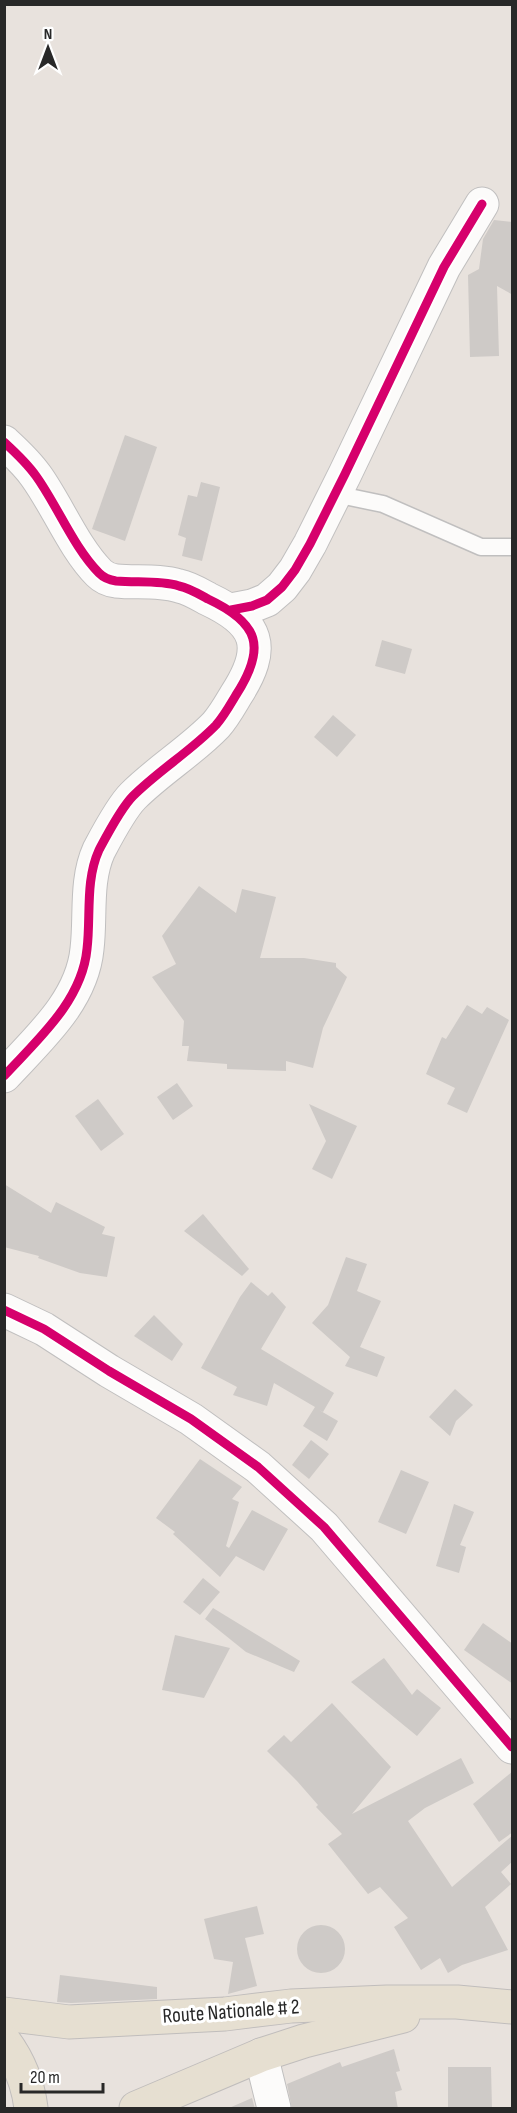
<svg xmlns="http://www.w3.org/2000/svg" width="517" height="2113" viewBox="0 0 517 2113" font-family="'Sofia Sans Condensed',sans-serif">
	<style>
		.building { fill: #cecac7 }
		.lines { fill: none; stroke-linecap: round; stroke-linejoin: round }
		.service-casing { stroke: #c0bfbf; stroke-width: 19 }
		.minor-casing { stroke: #c0bfbf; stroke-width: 35 }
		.tertiary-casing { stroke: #c0bfbf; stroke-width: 35 }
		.primary-casing { stroke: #c0bdbc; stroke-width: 35 }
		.service { stroke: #fcfbfa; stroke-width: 16 }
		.minor { stroke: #fcfbfa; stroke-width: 33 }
		.tertiary { stroke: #fcfbfa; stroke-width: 33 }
		.primary { stroke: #e6dfd1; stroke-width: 33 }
		.cycleway-casing { stroke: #fff; stroke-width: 13 }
		.cycleway { stroke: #d6006c; stroke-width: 9 }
		.labels { text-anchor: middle; stroke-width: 6; stroke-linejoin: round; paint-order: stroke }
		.street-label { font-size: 21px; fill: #282828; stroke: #fff }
	</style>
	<rect width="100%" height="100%" fill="#e8e2dd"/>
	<g class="building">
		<polygon points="494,220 513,222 513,295 497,286 499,356 470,357 468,275 479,269 483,239"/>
		<polygon points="125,435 157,447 125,541 92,529"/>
		<polygon points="201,482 220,487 202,561 182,556 186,538 178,535 188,495 197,497"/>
		<polygon points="382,640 412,649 405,674 375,666"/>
		<polygon points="333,715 356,735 337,757 314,737"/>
		<polygon points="199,886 236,913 242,889 276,897 260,958 304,958 336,963 336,967 347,977 323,1028 313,1068 286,1061 286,1071 227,1069 227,1064 187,1061 189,1046 182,1046 184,1021 152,977 176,964 162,936"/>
		<polygon points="467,1005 482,1014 487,1007 509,1020 467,1113 447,1104 455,1088 426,1074 442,1037 446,1039"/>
		<polygon points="177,1083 193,1106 173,1120 157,1097"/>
		<polygon points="98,1099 124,1134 101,1151 75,1116"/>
		<polygon points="309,1104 357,1126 332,1179 312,1169 326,1141"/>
		<polygon points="4,1184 51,1213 56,1202 105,1227 102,1234 115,1237 107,1277 80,1273 38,1258 39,1256 4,1247"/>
		<polygon points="203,1214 249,1269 242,1276 184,1231"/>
		<polygon points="346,1257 367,1264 357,1291 381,1301 360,1347 385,1357 377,1377 345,1366 350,1357 312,1323 328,1305"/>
		<polygon points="251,1282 268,1296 272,1292 286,1307 261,1349 334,1393 323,1412 319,1410 338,1421 327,1441 303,1426 315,1407 274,1383 267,1406 233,1395 237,1387 201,1368 240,1297"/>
		<polygon points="154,1315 183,1344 172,1361 134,1336"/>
		<polygon points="455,1389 473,1405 456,1421 450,1436 429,1417"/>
		<polygon points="311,1440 329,1454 309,1479 292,1465"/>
		<polygon points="200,1459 242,1487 232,1499 239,1502 226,1546 229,1548 252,1510 288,1529 264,1571 236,1556 220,1577 173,1534 175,1532 156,1518"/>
		<polygon points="401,1470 429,1482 406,1534 378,1522"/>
		<polygon points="454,1504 474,1512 460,1545 466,1547 459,1573 436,1566"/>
		<polygon points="203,1578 220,1592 200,1615 183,1602"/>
		<polygon points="213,1608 300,1661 294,1672 246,1652 205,1619"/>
		<polygon points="483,1623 513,1644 513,1684 464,1650"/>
		<polygon points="175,1635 230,1648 204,1698 162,1690"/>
		<polygon points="384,1658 412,1695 417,1689 441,1708 417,1736 351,1682"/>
		<polygon points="332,1703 391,1767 352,1814 461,1758 474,1783 425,1808 408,1821 452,1887 513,1835 513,1861 501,1872 511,1884 485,1907 508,1950 462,1965 448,1973 440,1958 421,1970 394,1927 408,1918 380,1887 368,1894 328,1844 342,1834 316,1807 318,1805 297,1781 267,1751 284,1735 291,1742"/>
		<polygon points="513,1771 513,1832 499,1842 473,1804"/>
		<polygon points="257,1906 264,1934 245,1938 257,1986 228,1994 233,1962 214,1959 204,1919"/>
		<circle cx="321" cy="1949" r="24"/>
		<polygon points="60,1975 157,1987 157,1999 71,2003 57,2002"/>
		<polygon points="394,2049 400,2071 396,2072 402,2090 395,2092 398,2109 292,2109 287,2084 340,2062 342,2067"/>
		<polygon points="448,2067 491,2067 492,2109 448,2109"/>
		<polygon points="252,2098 255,2109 229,2109 229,2108"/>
	</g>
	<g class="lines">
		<defs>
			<polyline id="service" points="335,494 383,504 481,547 512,547"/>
			<g id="minor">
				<path d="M 4,442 C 16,453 27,463 36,476 C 57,505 74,548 99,573 C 104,578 109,580 116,581 C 136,583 159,580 179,586 C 189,588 199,594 208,599 C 259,623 267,647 236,695 C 230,705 224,716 216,725 C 191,751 159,770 133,796 C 121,808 107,835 99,850 C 85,881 91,916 87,949 C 82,1001 38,1039 4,1076"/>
				<polyline points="231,610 252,606 267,600 282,587 295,570 310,544 345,474 444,267 482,204"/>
				<polyline points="261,2055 274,2108"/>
			</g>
			<polyline id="tertiary" points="4,1310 44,1329 109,1371 191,1419 258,1467 324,1527 512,1747"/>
			<g id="primary">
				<polyline points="4,2014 69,2022 225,2014 291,2006 387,2002 457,2002 512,2007"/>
				<path d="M 4,2041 C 19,2061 28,2084 31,2108"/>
				<polyline points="136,2108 261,2055 304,2041 403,2016"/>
			</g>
		</defs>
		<use href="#service" class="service-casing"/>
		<use href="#minor" class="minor-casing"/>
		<use href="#tertiary" class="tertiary-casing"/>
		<use href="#primary" class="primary-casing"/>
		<use href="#service" class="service"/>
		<use href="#minor" class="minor"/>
		<use href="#tertiary" class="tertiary"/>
		<use href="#primary" class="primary"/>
		<defs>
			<g id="cycleway">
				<path d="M 4,442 C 16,453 27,463 36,476 C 57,505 74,548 99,573 C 104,578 109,580 116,581 C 136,583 159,580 179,586 C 189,588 199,594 208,599 C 259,623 267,647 236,695 C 230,705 224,716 216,725 C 191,751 159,770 133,796 C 121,808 107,835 99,850 C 85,881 91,916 87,949 C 82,1001 38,1039 4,1076"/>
				<polyline points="231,610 252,606 267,600 282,587 295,570 310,544 345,474 444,267 482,204"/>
				<polyline points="4,1310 44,1329 109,1371 191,1419 258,1467 324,1527 512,1747"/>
			</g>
		</defs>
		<use href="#cycleway" class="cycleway-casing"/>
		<use href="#cycleway" class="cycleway"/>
	</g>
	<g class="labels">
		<g class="street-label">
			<text transform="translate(231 2011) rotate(-4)" y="7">Route Nationale # 2</text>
		</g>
	</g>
	<rect width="517" height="2113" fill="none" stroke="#282828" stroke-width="12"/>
	<g transform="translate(48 48)" stroke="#ffffff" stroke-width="4.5" paint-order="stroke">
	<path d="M0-4.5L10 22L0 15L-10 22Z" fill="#282828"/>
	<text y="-9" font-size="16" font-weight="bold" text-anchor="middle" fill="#282828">N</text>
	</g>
	<path d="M21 2083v9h82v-9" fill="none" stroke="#282828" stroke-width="3"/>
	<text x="30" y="2083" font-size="18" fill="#282828" stroke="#ffffff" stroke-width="4.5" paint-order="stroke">20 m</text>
</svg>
